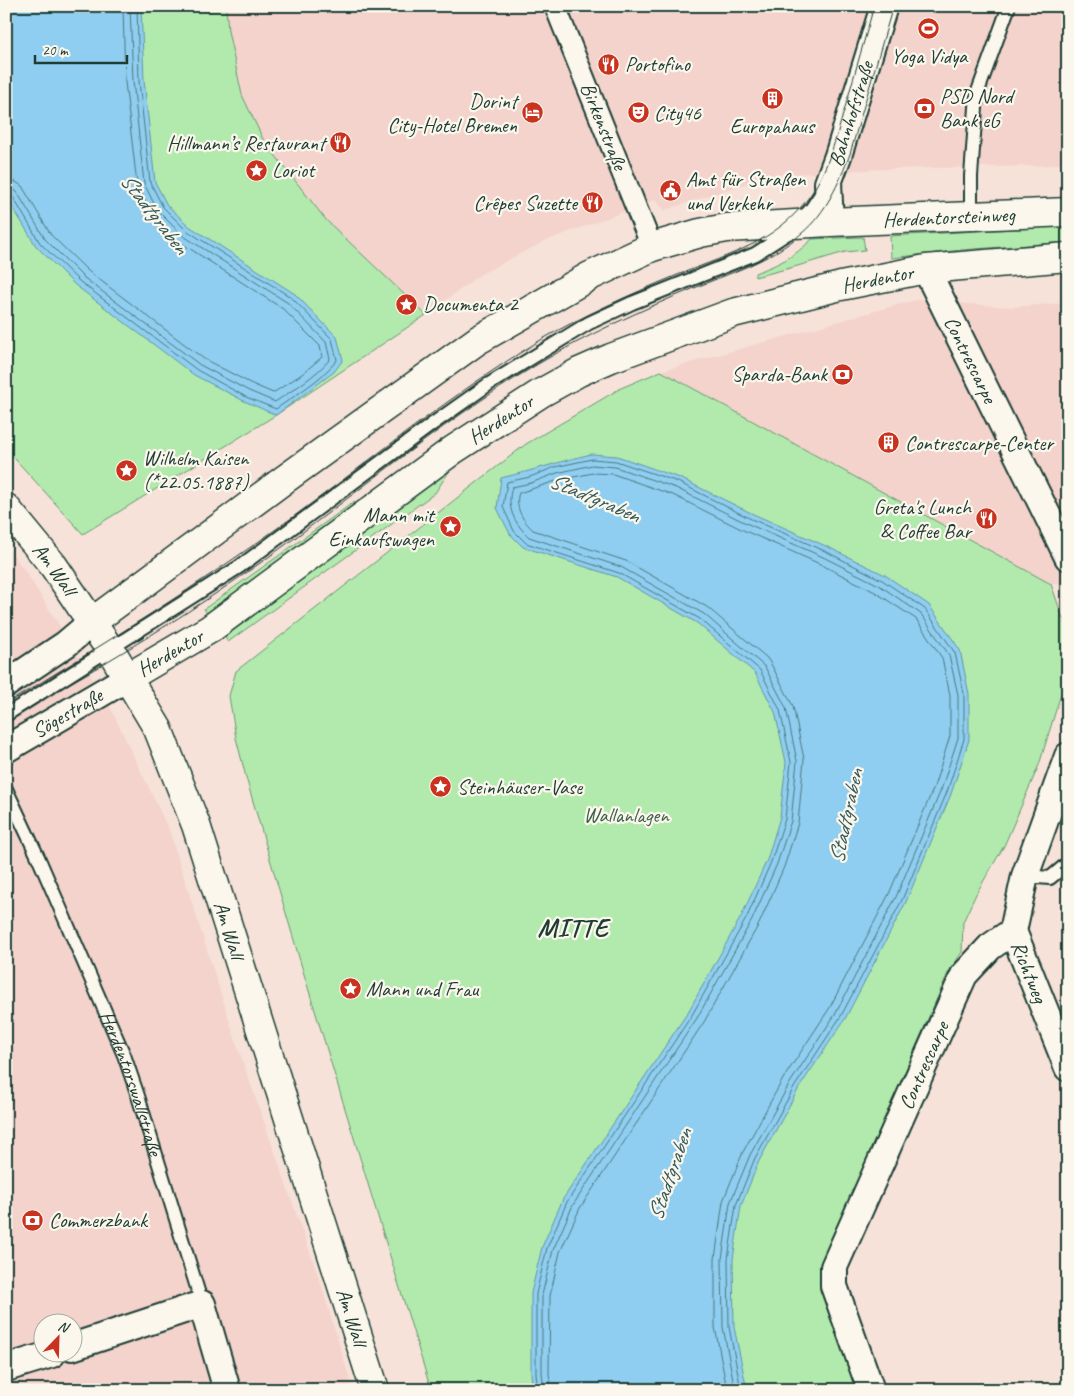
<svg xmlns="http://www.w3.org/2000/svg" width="1074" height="1396" viewBox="0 0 1074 1396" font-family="Caveat,sans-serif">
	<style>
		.built { fill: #f3d3cc; fill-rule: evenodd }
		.green { fill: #b2eaad; stroke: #689470 }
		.water { fill: #8fcef0; stroke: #6294a5 }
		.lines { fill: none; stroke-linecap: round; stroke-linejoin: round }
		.shore { stroke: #4c777f; stroke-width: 1 }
		.service-casing { stroke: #1f3d34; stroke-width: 16 }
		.pedestrian-casing { stroke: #1f3d34; stroke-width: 24 }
		.minor-casing { stroke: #1f3d34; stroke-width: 30 }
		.secondary-casing { stroke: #1f3d34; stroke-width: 31 }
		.service { stroke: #fbf7ec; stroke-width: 12 }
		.pedestrian { stroke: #fbf7ec; stroke-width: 20 }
		.minor { stroke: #fbf7ec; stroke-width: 26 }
		.secondary { stroke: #fbf7ec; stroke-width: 28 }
		.tram { stroke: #1f3d34; stroke-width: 1 }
		.labels { text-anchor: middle; stroke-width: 4.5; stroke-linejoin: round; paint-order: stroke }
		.poi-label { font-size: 21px; fill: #1f3d34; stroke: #fbf7ec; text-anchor: start }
		.street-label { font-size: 21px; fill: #1f3d34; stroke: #fbf7ec }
		.park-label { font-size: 21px; fill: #3c604c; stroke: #fbf7ec }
		.water-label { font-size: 22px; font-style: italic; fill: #355a5a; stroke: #fbf7ec }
		.district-label { font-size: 26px; font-weight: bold; letter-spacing: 1px; fill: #1f3d34; stroke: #fbf7ec }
	</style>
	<rect width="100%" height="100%" fill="#f6e2d9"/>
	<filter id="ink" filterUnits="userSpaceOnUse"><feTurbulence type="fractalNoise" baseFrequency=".02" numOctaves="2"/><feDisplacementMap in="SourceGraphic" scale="10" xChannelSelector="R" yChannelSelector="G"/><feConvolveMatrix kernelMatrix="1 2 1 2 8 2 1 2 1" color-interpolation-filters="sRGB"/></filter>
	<g filter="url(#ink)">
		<g class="built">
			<polygon points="226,6 1068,6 1068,163 1036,166 884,169 772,175 665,210 655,200 545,241 481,274 426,315 326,220 264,141 242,95 228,31"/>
			<polygon points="915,300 1009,307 1068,303 1068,584 1051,584 661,371"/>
			<path d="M 6,545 L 27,574 L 109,705 L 169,830 L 238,1048 L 321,1284 L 353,1390 L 6,1390 ZM 42,1324 L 72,1324 L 72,1354 L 42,1354 Z"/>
		</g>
		<g class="green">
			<polygon points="6,6 226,6 228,31 242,95 264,141 326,220 426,315 276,415 83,534 6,449"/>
			<polygon points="1068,226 1068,242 961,250 891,258 890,236"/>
			<path d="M 863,237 L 865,250 L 845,252 L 794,267 L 755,277 L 755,273 C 779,264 793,258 812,239 Z"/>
			<polygon points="661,371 1051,584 1068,633 1068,671 1039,765 1004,846 976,894 963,922 962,952 948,973 824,1258 860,1390 431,1390 306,981 247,781 236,738 229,696 236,671 526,444 621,388"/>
			<polygon points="456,461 435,493 228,642 220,631"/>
			<polygon points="354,502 358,506 209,616 204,609"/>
		</g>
		<g class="water">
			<polygon points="6,6 141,6 144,80 155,182 167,205 189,226 295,294 337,337 343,360 334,372 276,415 244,401 194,375 75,285 36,246 6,196"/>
			<path d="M 591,454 L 617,456 L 680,478 L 751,513 L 828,547 L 885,575 L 929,605 L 960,650 L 969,694 L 969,740 L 951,794 L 906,902 L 845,1019 L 799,1088 L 759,1161 L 741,1206 L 733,1259 L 734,1327 L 747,1390 L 533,1390 L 531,1374 L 531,1293 L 542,1247 L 563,1199 L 688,1012 L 742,915 L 767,860 L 780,817 L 786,762 L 775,712 L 755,673 L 697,623 L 617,577 L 523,547 L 510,534 L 497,508 L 501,478 C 532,471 561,461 591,454 Z"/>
		</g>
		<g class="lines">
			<g class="shore">
				<polyline points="6,180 16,182 22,186 51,235 88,271 204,359 252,384 273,393 302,374 322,357 320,346 283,309 178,241 151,214 137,184 125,82 123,6"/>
				<path d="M 6,188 L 13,189 L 17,192 L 45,239 L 83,277 L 200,365 L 249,391 L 275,402 C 294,389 316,376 330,359 L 326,342 L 288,303 L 182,235 L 157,210 L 144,183 L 133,81 L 130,6"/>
				<path d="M 6,194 L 13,197 L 40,243 L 79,281 L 197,370 L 246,397 L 276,409 C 297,394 321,380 337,360 L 332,339 L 292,298 L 186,230 L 163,207 L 150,182 L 139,81 L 137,6"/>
				<polyline points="538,1390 536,1374 536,1294 547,1248 567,1202 692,1015 747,917 771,862 785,819 791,762 780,710 760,670 700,619 619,573 526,543 514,531 503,507 507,482 530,477 555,467 592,459 616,461 678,482 749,518 825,551 882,580 925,609 955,653 964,694 964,739 947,792 902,900 841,1016 795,1086 755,1158 736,1205 728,1259 729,1327 741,1390"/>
				<path d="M 544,1390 L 542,1373 L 542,1295 L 553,1250 L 573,1205 L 697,1018 L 752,920 L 777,864 L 791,821 L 797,761 L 786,708 L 765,667 L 704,614 L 621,567 L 529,537 C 514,523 506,507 512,487 L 531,483 L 557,473 L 592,465 L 615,467 L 676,488 L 746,523 L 823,557 L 879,585 L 921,614 L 949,655 L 958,695 L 958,738 L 941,790 L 896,897 L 836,1013 L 790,1083 L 750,1155 L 730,1203 L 722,1259 L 723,1327 L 735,1390"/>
				<path d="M 551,1390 L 549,1373 L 550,1296 L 560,1252 L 580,1208 L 704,1022 L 759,924 L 784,867 L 798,823 L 804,759 L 793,706 L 771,664 L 767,658 L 707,607 L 626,561 L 533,530 C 523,521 514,507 519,493 L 559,480 L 593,473 L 613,474 L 673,495 L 743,530 L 820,564 L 875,592 L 916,619 L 942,658 L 950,695 L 950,736 L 934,787 L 889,894 L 829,1009 L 783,1079 L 743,1152 L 723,1201 L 715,1259 L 715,1327 L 727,1390"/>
			</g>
			<defs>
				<g id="service">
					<polyline points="971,216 971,176 977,94 1009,6"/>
					<polyline points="6,715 239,567 431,425 489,384 533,357 589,323 632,303 755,254 774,242 791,231 811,209 825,188"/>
					<path id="s1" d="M 6,789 L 38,857 L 124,1055 L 138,1096 L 202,1304"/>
					<polyline points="1025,876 1050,878 1068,863"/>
				</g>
				<polyline id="pedestrian" points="555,6 652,247"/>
				<g id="minor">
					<path id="s2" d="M 830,222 L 828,183 L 838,156 L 884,6"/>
					<path id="s3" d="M 926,269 L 1068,557"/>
					<polyline points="6,684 66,644 92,622"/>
					<path id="s4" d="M 6,749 L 127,678"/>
					<path id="s5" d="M 1013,931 L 1068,1068"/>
					<polyline points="72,1347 202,1304 227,1390"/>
					<polyline points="6,1368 52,1354"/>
					<path id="s6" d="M 871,1390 L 834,1286 L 834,1267 L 964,975 L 990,947 L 1013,931 L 1025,876 L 1068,756"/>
				</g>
				<g id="secondary">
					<path id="s7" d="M 6,508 L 53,565 L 115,657 L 158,729 L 196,825 L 375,1390"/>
					<path id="s8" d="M 92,622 L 285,479 L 478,340 L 590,276 L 652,247 L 700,233 L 727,228 L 830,222 L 1068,212"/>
					<path id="s9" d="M 127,678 L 210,629 L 453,450 L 541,393 L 579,372 L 611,358 L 733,313 L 841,286 L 926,269 L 1068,257"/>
				</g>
			</defs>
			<use href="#service" class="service-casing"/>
			<use href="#pedestrian" class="pedestrian-casing"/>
			<use href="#minor" class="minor-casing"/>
			<use href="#secondary" class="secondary-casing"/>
			<use href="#service" class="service"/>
			<use href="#pedestrian" class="pedestrian"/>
			<use href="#minor" class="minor"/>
			<use href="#secondary" class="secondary"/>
			<g class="tram">
				<path d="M 6,704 C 104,644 201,584 293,517 C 374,458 453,393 539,341 C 582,316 629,295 675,276 C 719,258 769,245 801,207 C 827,178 836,137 847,101 C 856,69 865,38 874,6"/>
				<path d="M 6,723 C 40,699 77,680 113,658 C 157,632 201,604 243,575 C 343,506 434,426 538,364 C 587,335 639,311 692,289 C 729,273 771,261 802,233 C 826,213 839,183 850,154 L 893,6"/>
			</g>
		</g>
	</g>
	<defs>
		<symbol id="stadium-disc" viewBox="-11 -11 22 22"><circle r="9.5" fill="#c8321e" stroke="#fbf7ec"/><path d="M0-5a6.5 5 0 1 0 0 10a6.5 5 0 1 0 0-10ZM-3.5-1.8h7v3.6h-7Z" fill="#fff"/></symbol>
		<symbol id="restaurant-disc" viewBox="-11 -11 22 22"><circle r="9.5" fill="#c8321e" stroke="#fbf7ec"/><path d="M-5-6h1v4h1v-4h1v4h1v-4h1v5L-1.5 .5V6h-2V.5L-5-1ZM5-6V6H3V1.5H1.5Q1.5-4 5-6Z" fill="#fff"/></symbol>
		<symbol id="building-disc" viewBox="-11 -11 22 22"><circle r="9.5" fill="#c8321e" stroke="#fbf7ec"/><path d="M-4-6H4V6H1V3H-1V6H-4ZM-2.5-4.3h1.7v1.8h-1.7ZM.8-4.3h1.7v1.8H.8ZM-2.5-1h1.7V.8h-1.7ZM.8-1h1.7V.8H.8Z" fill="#fff"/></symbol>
		<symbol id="bank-disc" viewBox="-11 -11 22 22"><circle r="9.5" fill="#c8321e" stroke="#fbf7ec"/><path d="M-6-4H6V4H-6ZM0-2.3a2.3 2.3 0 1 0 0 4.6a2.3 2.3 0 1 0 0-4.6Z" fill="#fff"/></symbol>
		<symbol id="hotel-disc" viewBox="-11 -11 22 22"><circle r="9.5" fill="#c8321e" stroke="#fbf7ec"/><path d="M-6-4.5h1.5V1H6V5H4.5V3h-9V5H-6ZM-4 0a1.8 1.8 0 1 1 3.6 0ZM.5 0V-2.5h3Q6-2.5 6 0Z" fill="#fff"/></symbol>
		<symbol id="theatre-disc" viewBox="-11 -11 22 22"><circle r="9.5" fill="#c8321e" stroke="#fbf7ec"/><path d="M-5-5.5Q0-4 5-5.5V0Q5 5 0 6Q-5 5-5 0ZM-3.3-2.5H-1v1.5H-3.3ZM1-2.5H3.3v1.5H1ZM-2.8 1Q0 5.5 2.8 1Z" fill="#fff"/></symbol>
		<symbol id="sight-disc" viewBox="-11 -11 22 22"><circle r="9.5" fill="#c8321e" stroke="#fbf7ec"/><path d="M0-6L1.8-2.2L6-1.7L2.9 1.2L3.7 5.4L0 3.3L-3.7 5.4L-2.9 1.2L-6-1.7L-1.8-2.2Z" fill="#fff"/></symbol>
		<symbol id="civic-disc" viewBox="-11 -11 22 22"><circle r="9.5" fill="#c8321e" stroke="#fbf7ec"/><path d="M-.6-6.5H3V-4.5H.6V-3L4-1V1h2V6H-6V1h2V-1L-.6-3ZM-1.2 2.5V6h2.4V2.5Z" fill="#fff"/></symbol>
	</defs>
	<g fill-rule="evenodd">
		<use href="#stadium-disc" x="916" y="16" width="25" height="25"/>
		<use href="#restaurant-disc" x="596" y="52" width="25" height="25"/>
		<use href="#building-disc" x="760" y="86" width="25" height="25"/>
		<use href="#bank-disc" x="912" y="96" width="25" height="25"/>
		<use href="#hotel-disc" x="520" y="100" width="25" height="25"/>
		<use href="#theatre-disc" x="626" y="100" width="25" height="25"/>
		<use href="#restaurant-disc" x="328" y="130" width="25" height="25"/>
		<use href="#sight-disc" x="244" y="158" width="25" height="25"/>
		<use href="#civic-disc" x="658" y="178" width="25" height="25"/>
		<use href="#restaurant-disc" x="580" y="190" width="25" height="25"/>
		<use href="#sight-disc" x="394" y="292" width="25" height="25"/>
		<use href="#bank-disc" x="830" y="362" width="25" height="25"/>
		<use href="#building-disc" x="876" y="430" width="25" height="25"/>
		<use href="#sight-disc" x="114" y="458" width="25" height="25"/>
		<use href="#restaurant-disc" x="974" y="506" width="25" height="25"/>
		<use href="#sight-disc" x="438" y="514" width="25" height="25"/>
		<use href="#sight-disc" x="428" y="774" width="25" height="25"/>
		<use href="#sight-disc" x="338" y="976" width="25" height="25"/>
		<use href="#bank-disc" x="20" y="1208" width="25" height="25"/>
	</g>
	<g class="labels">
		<g class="poi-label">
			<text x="929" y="63" text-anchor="middle">Yoga Vidya</text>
			<text x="625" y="71">Portofino</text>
			<text x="940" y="103">PSD Nord<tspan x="940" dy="24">Bank eG</tspan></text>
			<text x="517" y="108" text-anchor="end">Dorint<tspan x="517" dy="24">City-Hotel Bremen</tspan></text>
			<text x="654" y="120">City46</text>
			<text x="772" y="133" text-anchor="middle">Europahaus</text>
			<text x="325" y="150" text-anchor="end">Hillmann’s Restaurant</text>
			<text x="272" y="177">Loriot</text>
			<text x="686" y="186">Amt für Straßen<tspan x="686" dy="24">und Verkehr</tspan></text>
			<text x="577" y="210" text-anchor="end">Crêpes Suzette</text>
			<text x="423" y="311">Documenta 2</text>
			<text x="827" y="381" text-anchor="end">Sparda-Bank</text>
			<text x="905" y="450">Contrescarpe-Center</text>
			<text x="143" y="465">Wilhelm Kaisen<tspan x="143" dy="24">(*22.05.1887)</tspan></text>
			<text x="971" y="514" text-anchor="end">Greta's Lunch<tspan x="971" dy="24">&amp; Coffee Bar</tspan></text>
			<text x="434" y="522" text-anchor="end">Mann mit<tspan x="434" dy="24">Einkaufswagen</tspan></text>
			<text x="457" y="794">Steinhäuser-Vase</text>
			<text x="366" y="996">Mann und Frau</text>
			<text x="49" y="1227">Commerzbank</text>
		</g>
		<g class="street-label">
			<text dy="7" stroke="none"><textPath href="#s2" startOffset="112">Bahnhofstraße</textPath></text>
			<text transform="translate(604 126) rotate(68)" y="7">Birkenstraße</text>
			<text dy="7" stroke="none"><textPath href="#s8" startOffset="975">Herdentorsteinweg</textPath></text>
			<text dy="7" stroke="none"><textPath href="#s9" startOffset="860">Herdentor</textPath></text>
			<text dy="7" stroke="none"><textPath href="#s3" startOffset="101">Contrescarpe</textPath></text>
			<text dy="7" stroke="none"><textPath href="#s9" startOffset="455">Herdentor</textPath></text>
			<text dy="7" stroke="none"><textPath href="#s7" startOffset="78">Am Wall</textPath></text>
			<text dy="7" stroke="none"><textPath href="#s9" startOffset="50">Herdentor</textPath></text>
			<text dy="7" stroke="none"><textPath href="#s4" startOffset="71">Sögestraße</textPath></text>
			<text dy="7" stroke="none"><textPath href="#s7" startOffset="482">Am Wall</textPath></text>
			<text dy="7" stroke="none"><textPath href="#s5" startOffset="44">Richtweg</textPath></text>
			<text dy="7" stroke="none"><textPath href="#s6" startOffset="350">Contrescarpe</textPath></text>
			<text dy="7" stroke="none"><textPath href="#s1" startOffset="320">Herdentorswallstraße</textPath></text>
			<text dy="7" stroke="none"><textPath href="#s7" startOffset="888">Am Wall</textPath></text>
		</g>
		<g class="park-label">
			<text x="626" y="822">Wallanlagen</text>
		</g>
		<g class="water-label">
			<text transform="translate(155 213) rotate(52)" y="8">Stadtgraben</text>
			<text transform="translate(595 497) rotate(23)" y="8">Stadtgraben</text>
			<text transform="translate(845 816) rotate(-78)" y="8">Stadtgraben</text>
			<text transform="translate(669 1174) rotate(-71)" y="8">Stadtgraben</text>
		</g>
		<g class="district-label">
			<text x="573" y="936">MITTE</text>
		</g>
	</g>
	<rect width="1074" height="1396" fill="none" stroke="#fbf7ec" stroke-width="25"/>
	<rect x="12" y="12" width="1049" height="1371" fill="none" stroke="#1f3d34" stroke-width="2" filter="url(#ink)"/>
	<g transform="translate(58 1338) rotate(23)"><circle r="24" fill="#fbf7ec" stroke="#a3ada2"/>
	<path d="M0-4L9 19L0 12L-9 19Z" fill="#c8321e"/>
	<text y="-8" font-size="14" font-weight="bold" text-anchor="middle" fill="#1f3d34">N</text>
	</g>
	<path d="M35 55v8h92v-8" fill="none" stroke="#1f3d34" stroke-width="2.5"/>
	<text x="42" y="55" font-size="15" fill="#1f3d34" stroke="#fbf7ec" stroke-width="4" paint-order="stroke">20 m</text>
</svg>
